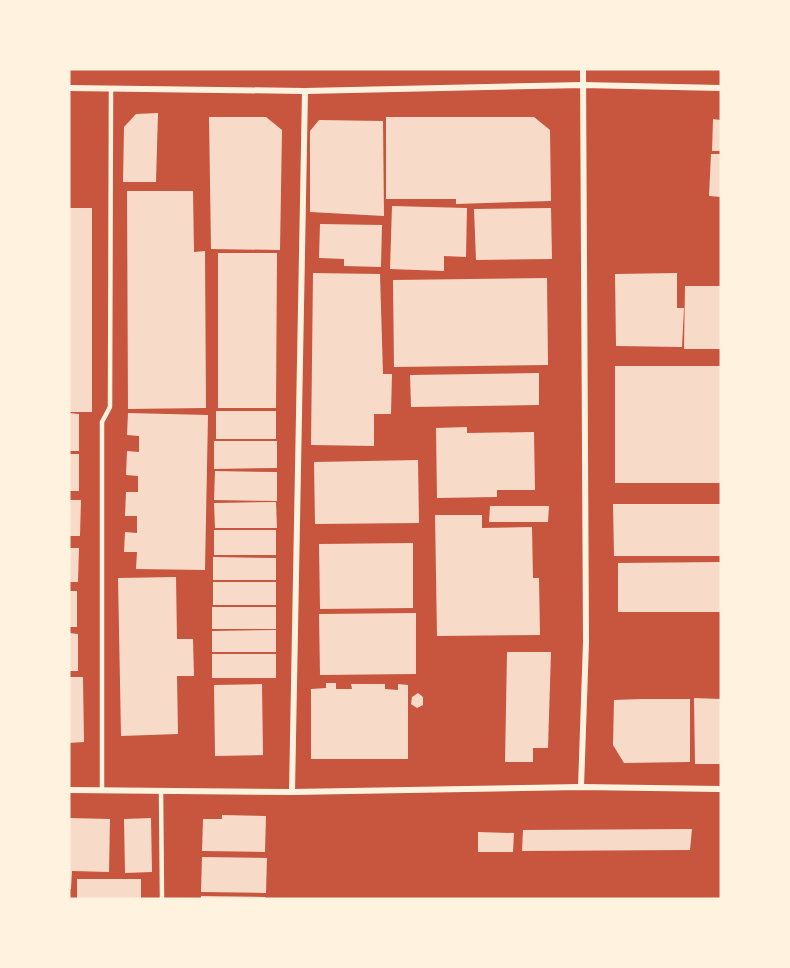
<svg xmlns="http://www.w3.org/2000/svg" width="790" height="968" viewBox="0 0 790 968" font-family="Poppins,sans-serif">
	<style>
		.building { fill: #f7dbc8 }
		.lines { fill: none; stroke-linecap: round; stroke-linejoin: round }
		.service { stroke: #fff3e0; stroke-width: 4.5 }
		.minor { stroke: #fff3e0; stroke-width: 6 }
	</style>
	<rect width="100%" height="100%" fill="#c8553d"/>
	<g class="building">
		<polygon points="158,113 156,182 123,182 124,127 136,114"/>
		<polygon points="209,117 266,117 282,130 280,250 211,249"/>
		<polygon points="386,117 534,117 550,130 551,201 456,204 456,199 386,199"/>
		<polygon points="713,119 721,120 721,151 712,151"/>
		<polygon points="319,120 383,121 384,216 310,212 310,131"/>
		<polygon points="711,154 721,154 721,197 709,196"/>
		<polygon points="127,191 193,191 194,252 205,251 206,408 128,409"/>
		<polygon points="392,206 467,208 466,257 444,256 444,271 390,269"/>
		<rect x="69" y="208" width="23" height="204"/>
		<polygon points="551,208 552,259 476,260 474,209"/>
		<polygon points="320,224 382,225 381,267 344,266 344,259 319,258"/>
		<polygon points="218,253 277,253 276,408 218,408"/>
		<polygon points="313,273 380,274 383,374 392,374 391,414 374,414 374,446 311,445"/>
		<polygon points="677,273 677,308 684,308 682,347 616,346 615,274"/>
		<polygon points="547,278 548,365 394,367 393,280"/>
		<polygon points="685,286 721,286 721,349 684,349"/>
		<rect x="615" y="366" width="106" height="117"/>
		<polygon points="539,373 539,405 411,407 410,375"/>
		<rect x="216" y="411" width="60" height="28"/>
		<polygon points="69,413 79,414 79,451 69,451"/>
		<polygon points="128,413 208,415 205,570 136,569 137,552 124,552 125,532 137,533 137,516 125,516 126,492 138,492 138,476 126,475 127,451 139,452 139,436 127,435"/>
		<polygon points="467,427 467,433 534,432 535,490 497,490 497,497 437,498 436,428"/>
		<polygon points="214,441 277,441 277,468 214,469"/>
		<rect x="69" y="454" width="10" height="37"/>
		<polygon points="418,460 419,523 315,524 314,462"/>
		<polygon points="215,471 277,472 277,501 214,500"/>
		<polygon points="69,500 81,500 80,536 69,536"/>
		<polygon points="276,502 277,528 215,528 214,503"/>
		<polygon points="613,504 721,504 721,556 614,556"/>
		<polygon points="490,506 549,506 548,522 489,522"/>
		<polygon points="435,515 482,515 482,528 532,527 533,578 539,578 540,635 437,636"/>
		<rect x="214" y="530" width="62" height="25"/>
		<polygon points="413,543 413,608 320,609 319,544"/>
		<polygon points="69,548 79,548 78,582 69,582"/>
		<polygon points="213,557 276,558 276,580 213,580"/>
		<polygon points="721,562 721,612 618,612 618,563"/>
		<polygon points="176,577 177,639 193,639 194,676 177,676 178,734 121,736 118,578"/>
		<rect x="213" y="582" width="63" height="23"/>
		<rect x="69" y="591" width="8" height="36"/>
		<rect x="212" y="607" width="64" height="22"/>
		<polygon points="416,613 416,674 320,675 319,614"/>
		<polygon points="276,630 276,652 212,652 212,631"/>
		<polygon points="69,633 78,634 78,671 69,671"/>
		<polygon points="507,652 551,652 548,748 533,748 533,762 505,762"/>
		<rect x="212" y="654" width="64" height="24"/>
		<polygon points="69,677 83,677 84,742 69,743"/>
		<polygon points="326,683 336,683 336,689 352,689 351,684 385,684 385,689 398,690 398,684 408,685 408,759 311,759 311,689 326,688"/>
		<polygon points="262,684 263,755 215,756 214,685"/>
		<polygon points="418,693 423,697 423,705 417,708 411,704 412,697"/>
		<polygon points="694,698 721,699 721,764 695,764"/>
		<polygon points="641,699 690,699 690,762 624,763 613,745 614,700"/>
		<polygon points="222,815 266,816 265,852 202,851 203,819 222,819"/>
		<polygon points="69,818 110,819 109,872 72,871 71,889 69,889"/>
		<polygon points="151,818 152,872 125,873 124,819"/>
		<polygon points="692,829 690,850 522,851 523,830"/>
		<polygon points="478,832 514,833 513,852 478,852"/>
		<polygon points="202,857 267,858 266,893 201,892"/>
		<rect x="77" y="879" width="64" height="20"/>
		<polygon points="201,896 265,897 265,899 201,899"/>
	</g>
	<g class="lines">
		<g class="service">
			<polyline points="102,790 102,422 110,407 111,89"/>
			<polyline points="161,791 162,899"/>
		</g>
		<g class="minor">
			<polyline points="69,88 305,91 583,85 721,88"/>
			<polyline points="581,787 586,642 583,69"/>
			<polyline points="69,790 292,792 581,787 721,789"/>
			<polyline points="292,792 305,91"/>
		</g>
	</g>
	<rect width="790" height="968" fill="none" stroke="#fff3e0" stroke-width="141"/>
</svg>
